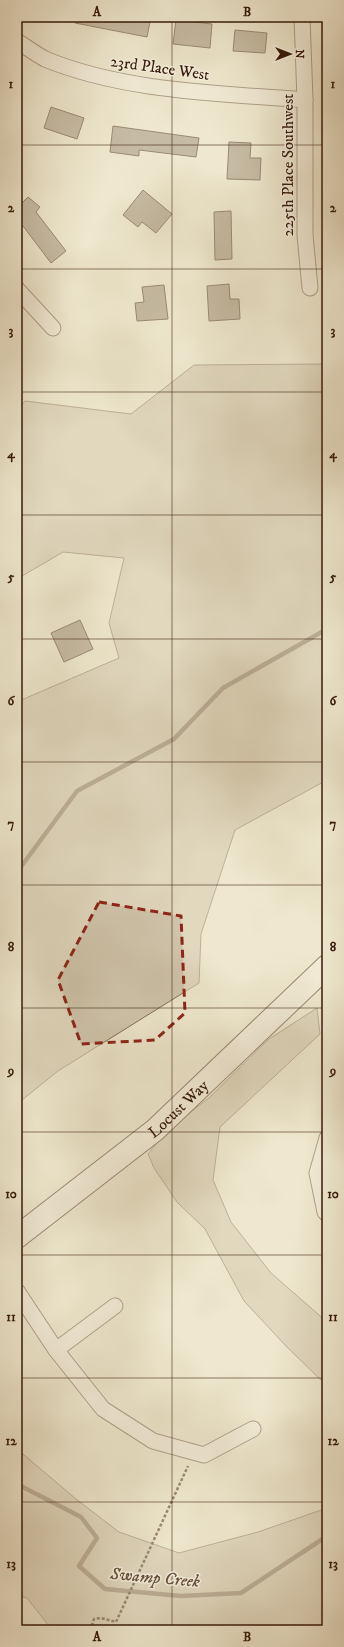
<svg xmlns="http://www.w3.org/2000/svg" width="344" height="1647" viewBox="0 0 344 1647" font-family="'IM FELL DW Pica',serif">
	<style>
		.green { fill: #d0c5ac; stroke: #836f5a }
		.lines { fill: none; stroke-linecap: round; stroke-linejoin: round }
		.stream { stroke: #7f6b57; stroke-width: 4.5 }
		.building { fill: #96856f; stroke: #361908 }
		.street-casing { stroke: #644d3a; stroke-width: 17 }
		.secondary-casing { stroke: #361908; stroke-width: 24 }
		.path { stroke: #361908; stroke-width: 2.5; stroke-dasharray: 3 2; stroke-linecap: butt }
		.street { stroke: #f5f0df; stroke-width: 15 }
		.secondary { stroke: #f5f0df; stroke-width: 22 }
		.marked { fill: none; stroke: #8f2418; stroke-width: 3; stroke-dasharray: 8 5; stroke-linejoin: round }
		.grid { fill: none; stroke: #361908; stroke-width: 1; stroke-opacity: 0.55 }
		.labels { text-anchor: middle; stroke-width: 3; stroke-linejoin: round; paint-order: stroke }
		.street-label { font-size: 16px; fill: #361908; stroke: #f5f0df }
		.water-label { font-size: 17px; font-style: italic; fill: #67503c; stroke: #f5f0df }
		.neatline { fill: none; stroke: #361908; stroke-width: 1.5 }
		.grid-label { font-size: 13px; text-anchor: middle; font-weight: bold; fill: #361908 }
	</style>
	<rect width="100%" height="100%" fill="#efe8ce"/>
	<filter id="stains"><feTurbulence type="fractalNoise" baseFrequency=".005" numOctaves="4"/><feColorMatrix values="0 0 0 0 .2 0 0 0 0 .09 0 0 0 0 .02 0 0 0 .5 -.17"/></filter>
	<radialGradient id="worn" r=".72"><stop offset=".6" stop-color="#630" stop-opacity="0"/><stop offset="1" stop-color="#630" stop-opacity=".3"/></radialGradient>
	<g class="green">
		<polygon points="327,364 327,780 235,830 201,934 199,983 58,1071 17,1104 17,699 19,701 119,658 109,623 124,558 63,552 17,579 17,409 25,401 131,414 194,365"/>
		<polygon points="317,1008 320,1034 220,1127 213,1180 231,1222 271,1273 327,1322 327,1386 286,1346 244,1301 205,1229 177,1202 154,1168 148,1154 166,1131 210,1097 269,1039"/>
		<polygon points="17,1449 76,1499 119,1532 179,1553 258,1532 327,1508 327,1630 52,1630 27,1598 17,1595"/>
	</g>
	<g class="lines">
		<g class="stream">
			<polyline points="17,872 77,791 174,739 223,688 327,629"/>
			<polyline points="17,1484 81,1517 97,1538 79,1566 105,1589 181,1596 241,1593 327,1536"/>
		</g>
	</g>
	<g class="building">
		<polygon points="76,17 151,17 147,37 75,23"/>
		<polygon points="176,20 212,24 210,48 173,44"/>
		<polygon points="235,30 267,33 265,53 233,51"/>
		<polygon points="51,107 84,118 77,139 44,128"/>
		<polygon points="113,126 199,138 196,157 139,150 139,156 110,152"/>
		<polygon points="229,142 251,143 250,158 261,158 260,180 227,179"/>
		<polygon points="143,190 172,214 156,233 142,222 138,227 123,215"/>
		<polygon points="17,197 23,202 28,197 40,207 36,212 66,251 51,263 23,226 17,232"/>
		<polygon points="231,211 232,259 215,260 214,212"/>
		<polygon points="229,284 230,299 239,299 240,319 209,321 207,286"/>
		<polygon points="164,285 168,319 137,321 135,303 144,302 142,287"/>
		<polygon points="80,620 93,649 64,662 51,633"/>
	</g>
	<g class="lines">
		<defs>
			<g id="street">
				<polyline points="302,17 305,100 305,235 310,288"/>
				<path d="M 17,41 C 26,47 36,54 45,59 C 125,92 220,93 305,100"/>
				<polyline points="17,289 53,328"/>
				<polyline points="327,1138 317,1173 325,1212 327,1214"/>
				<polyline points="17,1291 56,1350 103,1409 153,1441 204,1455 253,1429"/>
				<polyline points="56,1350 115,1306"/>
			</g>
			<g id="secondary">
				<path id="s1" d="M 17,1237 L 155,1130 L 327,966"/>
			</g>
		</defs>
		<use href="#street" class="street-casing"/>
		<use href="#secondary" class="secondary-casing"/>
		<polyline class="path" points="95,1630 92,1625 94,1619 101,1618 116,1622 188,1466"/>
		<use href="#street" class="street"/>
		<use href="#secondary" class="secondary"/>
	</g>
	<path d="M0 0H344V1647H0ZM 99,902 L 181,916 L 185,1013 L 155,1040 L 81,1044 L 58,980 Z" fill="#efe8ce" fill-opacity=".55" fill-rule="evenodd"/>
	<path class="marked" d="M 99,902 L 181,916 L 185,1013 L 155,1040 L 81,1044 L 58,980 Z"/>
	<path class="grid" d="M 172,17 L 172,1630M 17,145 L 327,145M 17,269 L 327,269M 17,392 L 327,392M 17,515 L 327,515M 17,639 L 327,639M 17,762 L 327,762M 17,885 L 327,885M 17,1008 L 327,1008M 17,1132 L 327,1132M 17,1255 L 327,1255M 17,1378 L 327,1378M 17,1502 L 327,1502"/>
	<g class="labels">
		<g class="street-label">
			<text transform="translate(160 67) rotate(8)" y="6">23rd Place West</text>
			<text transform="translate(287 165) rotate(-90)" y="6">225th Place Southwest</text>
			<text dy="6" stroke="none"><textPath href="#s1" startOffset="206">Locust Way</textPath></text>
		</g>
		<g class="water-label">
			<text transform="translate(155 1577) rotate(5)" y="6">Swamp Creek</text>
		</g>
	</g>
	<rect width="344" height="1647" fill="none" stroke="#efe8ce" stroke-width="44"/>
	<g transform="translate(290 54) rotate(90)" stroke="#f5f0df" stroke-width="3" paint-order="stroke">
	<path d="M0-3L7 15L0 10L-7 15Z" fill="#361908"/>
	<text y="-6" font-size="11" font-weight="bold" text-anchor="middle" fill="#361908">N</text>
	</g>
	<rect x="22" y="22" width="300" height="1603" class="neatline"/>
	<g class="grid-label">
		<text x="97" y="16">A</text>
		<text x="247" y="16">B</text>
		<text x="11" y="88">1</text>
		<text x="333" y="88">1</text>
		<text x="11" y="212">2</text>
		<text x="333" y="212">2</text>
		<text x="11" y="335">3</text>
		<text x="333" y="335">3</text>
		<text x="11" y="458">4</text>
		<text x="333" y="458">4</text>
		<text x="11" y="581">5</text>
		<text x="333" y="581">5</text>
		<text x="11" y="705">6</text>
		<text x="333" y="705">6</text>
		<text x="11" y="828">7</text>
		<text x="333" y="828">7</text>
		<text x="11" y="951">8</text>
		<text x="333" y="951">8</text>
		<text x="11" y="1075">9</text>
		<text x="333" y="1075">9</text>
		<text x="11" y="1198">10</text>
		<text x="333" y="1198">10</text>
		<text x="11" y="1321">11</text>
		<text x="333" y="1321">11</text>
		<text x="11" y="1445">12</text>
		<text x="333" y="1445">12</text>
		<text x="11" y="1568">13</text>
		<text x="333" y="1568">13</text>
		<text x="97" y="1641">A</text>
		<text x="247" y="1641">B</text>
	</g>
	<rect width="100%" height="100%" filter="url(#stains)"/>
	<rect width="100%" height="100%" fill="url(#worn)"/>
</svg>
